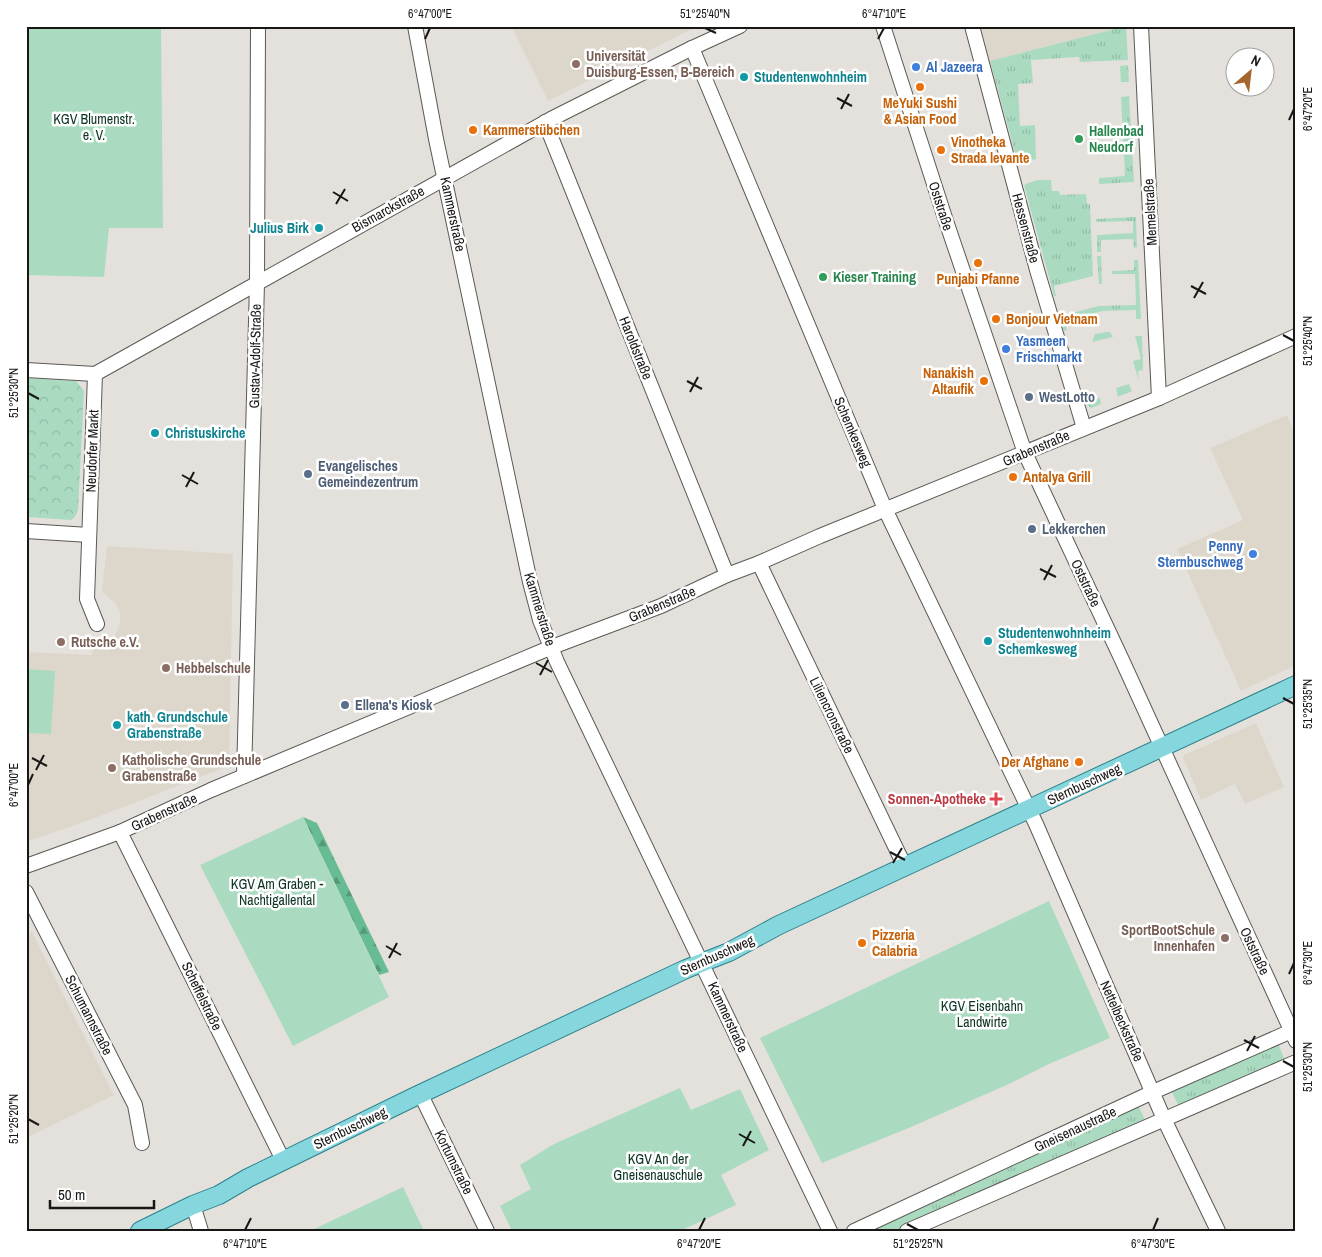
<svg xmlns="http://www.w3.org/2000/svg" width="1322" height="1257" viewBox="0 0 1322 1257" font-family="'Archivo Narrow',sans-serif">
	<style>
		.built { fill: #ddd7cb }
		.grass { fill: url(#grass-tufts) }
		.forest { fill: url(#forest-firs) }
		.park { fill: url(#park-crowns) }
		.garden { fill: #aadbc1 }
		.lines { fill: none; stroke-linecap: round; stroke-linejoin: round }
		.minor-casing { stroke: #5b5954; stroke-width: 16 }
		.major-casing { stroke: #2c8289; stroke-width: 20 }
		.minor { stroke: #fff; stroke-width: 14 }
		.major { stroke: #86d6de; stroke-width: 18 }
		.ticks { fill: none; stroke: #181715; stroke-width: 2 }
		.education-dot { fill: #8d6e63; stroke: #fff; stroke-width: 2 }
		.shop-dot { fill: #3f7fe0; stroke: #fff; stroke-width: 2 }
		.culture-dot { fill: #0f9aa8; stroke: #fff; stroke-width: 2 }
		.food-dot { fill: #e8710a; stroke: #fff; stroke-width: 2 }
		.leisure-dot { fill: #2e9e5b; stroke: #fff; stroke-width: 2 }
		.service-dot { fill: #5c6f8a; stroke: #fff; stroke-width: 2 }
		.health-dot { fill: #e0444e; stroke: #fff; stroke-width: 2 }
		.labels { text-anchor: middle; stroke-width: 5; stroke-linejoin: round; paint-order: stroke }
		.education-label { font-size: 14px; font-weight: bold; fill: #785e54; stroke: #fff; text-anchor: start }
		.shop-label { font-size: 14px; font-weight: bold; fill: #366cbe; stroke: #fff; text-anchor: start }
		.culture-label { font-size: 14px; font-weight: bold; fill: #0d838f; stroke: #fff; text-anchor: start }
		.food-label { font-size: 14px; font-weight: bold; fill: #c56008; stroke: #fff; text-anchor: start }
		.park-label { font-size: 14px; fill: #0c3322; stroke: #fff }
		.leisure-label { font-size: 14px; font-weight: bold; fill: #27864d; stroke: #fff; text-anchor: start }
		.street-label { font-size: 14px; fill: #181715; stroke: #fff }
		.service-label { font-size: 14px; font-weight: bold; fill: #4e5e75; stroke: #fff; text-anchor: start }
		.health-label { font-size: 14px; font-weight: bold; fill: #be3a42; stroke: #fff; text-anchor: end }
		.neatline { fill: none; stroke: #181715; stroke-width: 2 }
		.ticks-label { font-size: 12px; text-anchor: middle; fill: #181715 }
	</style>
	<defs>
		<pattern id="grass-tufts" width="24" height="20" patternUnits="userSpaceOnUse" patternTransform="scale(1.25)"><rect width="24" height="20" fill="#aadbc1"/><path d="M3 7l-1-3M5 7V3M7 7l1-3M15 17l-1-3M17 17v-4M19 17l1-3" fill="none" stroke="#92bba5"/></pattern>
		<pattern id="forest-firs" width="22" height="20" patternUnits="userSpaceOnUse" patternTransform="scale(1.25)"><rect width="22" height="20" fill="#67bc93"/><path d="M5 1l3.5 6h-7zM16 11l3.5 6h-7z" fill="#549877"/></pattern>
		<pattern id="park-crowns" width="20" height="18" patternUnits="userSpaceOnUse" patternTransform="scale(1.25)"><rect width="20" height="18" fill="#aadbc1"/><path d="M2 6a3 3 0 1 1 6 0M12 15a3 3 0 1 1 6 0" fill="none" stroke="#92bba5"/></pattern>
	</defs>
	<rect width="100%" height="100%" fill="#e4e1dc"/>
	<g class="built">
		<polygon points="511,26 698,26 548,101"/>
		<polygon points="980,26 1125,26 990,61"/>
		<polygon points="1287,415 1296,436 1296,665 1241,691 1177,549 1243,520 1210,448"/>
		<polygon points="107,546 233,554 229,766 95,818 26,842 26,652 92,655 94,645 104,644 114,638 120,624 120,613 115,603 102,592"/>
		<polygon points="1256,723 1284,787 1245,804 1235,784 1201,800 1183,758 1184,755"/>
		<polygon points="32,932 114,1095 26,1138 26,935"/>
	</g>
	<g class="grass">
		<polygon points="1126,26 1128,60 1080,62 1079,57 1031,60 1033,83 1018,84 1020,126 1035,125 1036,159 1018,164 990,61"/>
		<polygon points="1128,65 1129,82 1121,82 1120,66"/>
		<polygon points="1129,96 1134,182 1099,184 1099,178 1125,176 1121,97"/>
		<polygon points="1037,180 1051,180 1052,191 1059,191 1060,195 1086,194 1087,204 1090,204 1093,276 1054,286 1056,296 1054,296 1024,185"/>
		<polygon points="1136,217 1137,247 1134,248 1133,239 1101,240 1101,252 1097,252 1097,235 1133,233 1133,221 1096,222 1096,219"/>
		<polygon points="1097,256 1101,256 1102,284 1099,284"/>
		<polygon points="1134,260 1138,260 1141,319 1136,319 1136,310 1103,311 1065,320 1067,330 1064,331 1060,316 1099,306 1136,305 1135,274 1112,274 1112,271 1134,270"/>
		<polygon points="1107,332 1110,332 1113,337 1092,342 1095,334"/>
		<polygon points="1135,336 1142,336 1143,370 1138,371 1139,381 1133,361 1141,359"/>
		<polygon points="1129,384 1132,391 1118,397 1116,388"/>
		<polygon points="1082,397 1084,397 1086,401 1100,398 1101,404 1091,408 1085,403"/>
		<polygon points="1278,1043 1285,1061 1179,1107 1171,1090"/>
		<polygon points="1138,1105 1146,1122 895,1231 866,1231"/>
	</g>
	<polygon class="forest" points="303,817 317,823 389,972 379,975"/>
	<polygon class="park" points="26,378 76,381 84,391 78,510 75,517 71,520 26,517"/>
	<g class="garden">
		<polygon points="26,26 161,26 163,228 109,228 104,277 26,275"/>
		<polygon points="26,669 55,671 51,734 26,733"/>
		<polygon points="303,817 389,997 293,1046 200,865"/>
		<polygon points="1049,901 1110,1038 1049,1064 1009,1084 911,1127 822,1163 760,1038"/>
		<polygon points="680,1088 691,1110 740,1089 769,1150 721,1175 736,1205 680,1231 512,1231 500,1206 531,1189 520,1165 554,1144"/>
		<polygon points="403,1187 424,1231 310,1231"/>
	</g>
	<g class="lines">
		<defs>
			<g id="minor">
				<polyline points="415,26 436,139 530,582 540,620 557,662 830,1231"/>
				<polyline points="883,26 946,221 1025,453 1122,660 1296,1041"/>
				<polyline points="972,26 1037,270 1084,428"/>
				<polyline points="1141,26 1159,398"/>
				<polyline points="692,48 885,509 1036,824 1164,1119 1218,1231"/>
				<polyline points="545,122 727,575"/>
				<polyline points="26,370 95,374"/>
				<polyline points="95,374 551,119 692,48 740,26"/>
				<polyline points="95,374 87,599 97,624"/>
				<polyline points="26,531 89,535"/>
				<polyline points="759,563 905,867"/>
				<polyline points="244,776 257,283 258,26"/>
				<polyline points="120,832 283,1160"/>
				<polyline points="26,866 120,832 211,790 552,647 661,606 727,575 759,563 820,536 1159,398 1296,336"/>
				<polyline points="26,892 135,1105 142,1143"/>
				<polyline points="420,1093 487,1231"/>
				<polyline points="193,1205 201,1231"/>
				<polyline points="854,1231 1153,1092 1296,1029"/>
				<polyline points="907,1231 1296,1062"/>
			</g>
			<polyline id="major" points="140,1231 193,1205 219,1195 248,1178 416,1096 686,969 729,952 779,925 1296,685"/>
		</defs>
		<use href="#minor" class="minor-casing"/>
		<use href="#major" class="major-casing"/>
		<use href="#minor" class="minor"/>
		<use href="#major" class="major"/>
	</g>
	<path class="ticks" d="M 705,28 L 716,33M 425,39 L 430,28M 878,39 L 884,28M 837,98 L 852,106M 841,109 L 849,94M 1289,120 L 1294,109M 333,192 L 348,201M 336,204 L 345,189M 1191,286 L 1206,294M 1194,298 L 1203,282M 1283,335 L 1294,341M 687,381 L 702,389M 690,392 L 698,377M 28,393 L 39,399M 182,475 L 198,484M 186,487 L 194,472M 1040,569 L 1056,577M 1044,580 L 1052,565M 536,663 L 552,672M 540,675 L 548,660M 1283,698 L 1294,704M 32,758 L 47,766M 36,770 L 44,755M 28,785 L 33,774M 890,852 L 905,860M 893,863 L 902,848M 386,946 L 401,955M 389,958 L 397,943M 1289,974 L 1294,963M 1244,1040 L 1259,1048M 1247,1051 L 1255,1036M 1283,1061 L 1294,1067M 28,1119 L 39,1125M 739,1134 L 755,1143M 743,1146 L 751,1131M 907,1224 L 918,1230M 245,1230 L 251,1218M 699,1230 L 705,1218M 1153,1230 L 1158,1218"/>
	<g class="education-dot">
		<circle cx="576" cy="64" r="5"/>
		<circle cx="61" cy="642" r="5"/>
		<circle cx="166" cy="668" r="5"/>
		<circle cx="112" cy="768" r="5"/>
		<circle cx="1225" cy="938" r="5"/>
	</g>
	<g class="shop-dot">
		<circle cx="916" cy="67" r="5"/>
		<circle cx="1006" cy="349" r="5"/>
		<circle cx="1253" cy="554" r="5"/>
	</g>
	<g class="culture-dot">
		<circle cx="744" cy="77" r="5"/>
		<circle cx="319" cy="228" r="5"/>
		<circle cx="155" cy="433" r="5"/>
		<circle cx="988" cy="641" r="5"/>
		<circle cx="117" cy="725" r="5"/>
	</g>
	<g class="food-dot">
		<circle cx="920" cy="87" r="5"/>
		<circle cx="473" cy="130" r="5"/>
		<circle cx="941" cy="150" r="5"/>
		<circle cx="978" cy="263" r="5"/>
		<circle cx="996" cy="319" r="5"/>
		<circle cx="984" cy="381" r="5"/>
		<circle cx="1013" cy="477" r="5"/>
		<circle cx="1079" cy="762" r="5"/>
		<circle cx="862" cy="943" r="5"/>
	</g>
	<g class="leisure-dot">
		<circle cx="1079" cy="139" r="5"/>
		<circle cx="823" cy="277" r="5"/>
	</g>
	<g class="service-dot">
		<circle cx="1029" cy="397" r="5"/>
		<circle cx="308" cy="474" r="5"/>
		<circle cx="1032" cy="529" r="5"/>
		<circle cx="345" cy="705" r="5"/>
	</g>
	<path class="health-dot" d="M993.5 791.5h5v5h5v5h-5v5h-5v-5h-5v-5h5z"/>
	<g class="labels">
		<g class="education-label">
			<text x="586" y="61">Universität<tspan x="586" dy="16">Duisburg-Essen, B-Bereich</tspan></text>
			<text x="71" y="647">Rutsche e.V.</text>
			<text x="176" y="673">Hebbelschule</text>
			<text x="122" y="765">Katholische Grundschule<tspan x="122" dy="16">Grabenstraße</tspan></text>
			<text x="1215" y="935" text-anchor="end">SportBootSchule<tspan x="1215" dy="16">Innenhafen</tspan></text>
		</g>
		<g class="shop-label">
			<text x="926" y="72">Al Jazeera</text>
			<text x="1016" y="346">Yasmeen<tspan x="1016" dy="16">Frischmarkt</tspan></text>
			<text x="1243" y="551" text-anchor="end">Penny<tspan x="1243" dy="16">Sternbuschweg</tspan></text>
		</g>
		<g class="culture-label">
			<text x="754" y="82">Studentenwohnheim</text>
			<text x="309" y="233" text-anchor="end">Julius Birk</text>
			<text x="165" y="438">Christuskirche</text>
			<text x="998" y="638">Studentenwohnheim<tspan x="998" dy="16">Schemkesweg</tspan></text>
			<text x="127" y="722">kath. Grundschule<tspan x="127" dy="16">Grabenstraße</tspan></text>
		</g>
		<g class="food-label">
			<text x="920" y="108" text-anchor="middle">MeYuki Sushi<tspan x="920" dy="16">&amp; Asian Food</tspan></text>
			<text x="483" y="135">Kammerstübchen</text>
			<text x="951" y="147">Vinotheka<tspan x="951" dy="16">Strada levante</tspan></text>
			<text x="978" y="284" text-anchor="middle">Punjabi Pfanne</text>
			<text x="1006" y="324">Bonjour Vietnam</text>
			<text x="974" y="378" text-anchor="end">Nanakish<tspan x="974" dy="16">Altaufik</tspan></text>
			<text x="1023" y="482">Antalya Grill</text>
			<text x="1069" y="767" text-anchor="end">Der Afghane</text>
			<text x="872" y="940">Pizzeria<tspan x="872" dy="16">Calabria</tspan></text>
		</g>
		<g class="park-label">
			<text x="94" y="124">KGV Blumenstr.<tspan x="94" dy="16">e. V.</tspan></text>
			<text x="277" y="889">KGV Am Graben -<tspan x="277" dy="16">Nachtigallental</tspan></text>
			<text x="982" y="1011">KGV Eisenbahn<tspan x="982" dy="16">Landwirte</tspan></text>
			<text x="658" y="1164">KGV An der<tspan x="658" dy="16">Gneisenauschule</tspan></text>
		</g>
		<g class="leisure-label">
			<text x="1089" y="136">Hallenbad<tspan x="1089" dy="16">Neudorf</tspan></text>
			<text x="833" y="282">Kieser Training</text>
		</g>
		<g class="street-label">
			<text transform="translate(941 206) rotate(72)" y="5">Oststraße</text>
			<text transform="translate(388 209) rotate(-29)" y="5">Bismarckstraße</text>
			<text transform="translate(1150 212) rotate(-93)" y="5">Memelstraße</text>
			<text transform="translate(453 214) rotate(78)" y="5">Kammerstraße</text>
			<text transform="translate(1026 228) rotate(75)" y="5">Hessenstraße</text>
			<text transform="translate(636 348) rotate(68)" y="5">Haroldstraße</text>
			<text transform="translate(255 356) rotate(-89)" y="5">Gustav-Adolf-Straße</text>
			<text transform="translate(853 432) rotate(67)" y="5">Schemkesweg</text>
			<text transform="translate(1036 448) rotate(-23)" y="5">Grabenstraße</text>
			<text transform="translate(92 451) rotate(-88)" y="5">Neudorfer Markt</text>
			<text transform="translate(1086 583) rotate(65)" y="5">Oststraße</text>
			<text transform="translate(662 604) rotate(-23)" y="5">Grabenstraße</text>
			<text transform="translate(540 609) rotate(73)" y="5">Kammerstraße</text>
			<text transform="translate(832 715) rotate(64)" y="5">Liliencronstraße</text>
			<text transform="translate(1084 784) rotate(-25)" y="5">Sternbuschweg</text>
			<text transform="translate(164 812) rotate(-25)" y="5">Grabenstraße</text>
			<text transform="translate(1255 951) rotate(65)" y="5">Oststraße</text>
			<text transform="translate(717 955) rotate(-24)" y="5">Sternbuschweg</text>
			<text transform="translate(202 996) rotate(64)" y="5">Scheffelstraße</text>
			<text transform="translate(89 1015) rotate(63)" y="5">Schumannstraße</text>
			<text transform="translate(728 1017) rotate(65)" y="5">Kammerstraße</text>
			<text transform="translate(1122 1021) rotate(66)" y="5">Nettelbeckstraße</text>
			<text transform="translate(350 1128) rotate(-26)" y="5">Sternbuschweg</text>
			<text transform="translate(1075 1129) rotate(-25)" y="5">Gneisenaustraße</text>
			<text transform="translate(454 1162) rotate(64)" y="5">Kortumstraße</text>
		</g>
		<g class="service-label">
			<text x="1039" y="402">WestLotto</text>
			<text x="318" y="471">Evangelisches<tspan x="318" dy="16">Gemeindezentrum</tspan></text>
			<text x="1042" y="534">Lekkerchen</text>
			<text x="355" y="710">Ellena's Kiosk</text>
		</g>
		<g class="health-label">
			<text x="986" y="804">Sonnen-Apotheke</text>
		</g>
	</g>
	<rect width="1322" height="1257" fill="none" stroke="#ffffff" stroke-width="55"/>
	<g transform="translate(1250 72) rotate(28)"><circle r="24" fill="#ffffff" stroke="#a3a2a1"/>
	<path d="M0-4L9 19L0 12L-9 19Z" fill="#a5662d"/>
	<text y="-8" font-size="14" font-weight="bold" text-anchor="middle" fill="#181715">N</text>
	</g>
	<path d="M50 1200v8h104v-8" fill="none" stroke="#181715" stroke-width="2.5"/>
	<text x="58" y="1200" font-size="15" fill="#181715" stroke="#ffffff" stroke-width="4" paint-order="stroke">50 m</text>
	<rect x="28" y="28" width="1266" height="1202" class="neatline"/>
	<g class="ticks-label">
		<text x="430" y="18">6°47'00"E</text>
		<text x="705" y="18">51°25'40"N</text>
		<text x="884" y="18">6°47'10"E</text>
		<text transform="translate(1308 109) rotate(-90)" y="4">6°47'20"E</text>
		<text transform="translate(1308 341) rotate(-90)" y="4">51°25'40"N</text>
		<text transform="translate(14 393) rotate(-90)" y="4">51°25'30"N</text>
		<text transform="translate(1308 704) rotate(-90)" y="4">51°25'35"N</text>
		<text transform="translate(14 785) rotate(-90)" y="4">6°47'00"E</text>
		<text transform="translate(1308 963) rotate(-90)" y="4">6°47'30"E</text>
		<text transform="translate(1308 1067) rotate(-90)" y="4">51°25'30"N</text>
		<text transform="translate(14 1119) rotate(-90)" y="4">51°25'20"N</text>
		<text x="245" y="1248">6°47'10"E</text>
		<text x="699" y="1248">6°47'20"E</text>
		<text x="918" y="1248">51°25'25"N</text>
		<text x="1153" y="1248">6°47'30"E</text>
	</g>
</svg>
